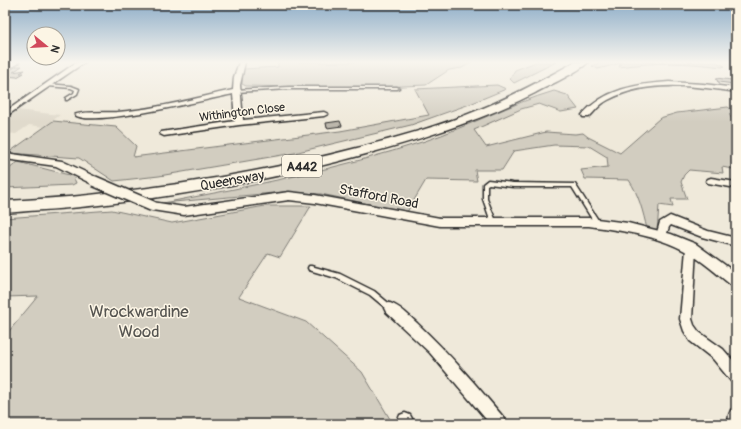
<svg xmlns="http://www.w3.org/2000/svg" width="741" height="429" viewBox="0 0 741 429" font-family="Pangolin,sans-serif">
	<style>
		.built { fill: #e0dacc }
		.green { fill: #d2cdc0; stroke: #7e7c76 }
		.building { fill: #bcb7ac; stroke: #2b2b2b }
		.lines { fill: none; stroke-linecap: round; stroke-linejoin: round }
		.service-casing { stroke: #2b2b2b; stroke-width: 3 }
		.minor-casing { stroke: #2b2b2b; stroke-width: 3 }
		.tertiary-casing { stroke: #2b2b2b; stroke-width: 3 }
		.trunk-casing { stroke: #2b2b2b; stroke-width: 3 }
		.service { fill: #fcf5e5; fill-rule: evenodd }
		.minor { fill: #fcf5e5; fill-rule: evenodd }
		.tertiary { fill: #fcf5e5; fill-rule: evenodd }
		.trunk { fill: #fcf5e5; fill-rule: evenodd }
		.tertiary-bridge-casing { stroke: #2b2b2b; stroke-width: 13; stroke-linecap: butt }
		.tertiary-bridge { stroke: #fcf5e5; stroke-width: 10 }
		.labels { text-anchor: middle; stroke-width: 3; stroke-linejoin: round; paint-order: stroke }
		.far-street-label { font-size: 12px; fill: #2b2b2b; stroke: #fcf5e5 }
		.shield { fill: #fcf5e5; stroke: #6a6863; stroke-width: 1 }
		.shield-label { font-size: 13px; font-weight: bold; fill: #2b2b2b }
		.street-label { font-size: 14px; fill: #2b2b2b; stroke: #fcf5e5 }
		.near-park-label { font-size: 17px; fill: #555450; stroke: #fcf5e5 }
	</style>
	<rect width="100%" height="100%" fill="#efe9da"/>
	<filter id="ink" filterUnits="userSpaceOnUse"><feTurbulence type="fractalNoise" baseFrequency=".025" numOctaves="2"/><feDisplacementMap in="SourceGraphic" scale="8" xChannelSelector="R" yChannelSelector="G"/><feConvolveMatrix kernelMatrix="1 2 1 2 8 2 1 2 1" color-interpolation-filters="sRGB"/></filter>
	<g filter="url(#ink)">
		<polygon class="built" points="17,110 60,115 44,127 29,125 16,134 5,133 5,125 9,122 5,121 5,118"/>
		<g class="green">
			<polygon points="278,62 472,62 462,68 449,70 426,85 357,88 246,86 242,84 243,69 278,67"/>
			<polygon points="556,62 514,83 510,79 515,70 536,62"/>
			<path d="M 600,62 L 716,62 L 725,66 L 722,67 C 687,62 654,62 619,67 L 621,63 L 598,69 L 592,66 Z"/>
			<polygon points="497,85 506,89 470,104 411,125 294,153 159,176 114,181 79,158 8,153 53,121 116,127 136,146 133,157 340,131 429,115 415,89"/>
			<path d="M 554,91 L 567,95 L 578,109 L 561,112 L 539,104 L 521,109 L 474,130 L 486,147 L 546,132 L 575,134 L 583,133 L 588,137 L 620,153 L 660,118 L 677,113 L 728,107 L 736,113 L 729,114 L 736,127 L 736,164 L 734,163 L 732,169 L 722,167 L 723,173 L 689,170 L 684,175 L 681,182 L 687,199 L 671,199 L 673,207 L 659,205 L 657,232 L 647,229 C 643,212 639,195 629,180 L 585,179 L 581,170 L 608,167 L 607,157 L 589,146 L 554,145 L 514,151 L 502,170 L 475,170 L 477,181 L 426,180 L 407,212 L 321,194 L 284,192 L 163,203 C 251,186 339,169 425,141 C 469,126 510,104 554,91 Z"/>
			<polygon points="18,162 73,176 76,183 72,185 5,188 5,172"/>
			<polygon points="265,206 311,206 280,257 268,253 239,297 306,322 362,372 393,424 5,424 5,336 38,296 5,297 5,218 112,210 172,223"/>
		</g>
		<g class="building">
			<polygon points="17,66 22,66 13,72 25,70 20,73 24,73 17,77 5,76 5,73"/>
			<polygon points="716,78 732,80 735,84 718,82"/>
			<polygon points="340,121 342,126 327,128 326,123"/>
		</g>
		<g class="lines">
			<defs>
				<g id="service">
					<polygon points="47,84 71,86 79,89 77,94 67,100 66,100 66,98 74,93 75,90 71,88 48,86 47,86"/>
					<polygon points="289,87 397,87 399,88 397,89 289,89 236,92 234,91 236,90"/>
					<polygon points="488,180 513,183 575,184 600,223 599,224 595,224 572,187 513,187 489,184 487,185 487,199 496,221 495,222 491,222 483,199 483,184"/>
					<polygon points="309,266 311,266 340,274 374,291 392,306 393,308 392,310 390,311 388,310 370,295 336,278 309,270 308,268"/>
				</g>
				<g id="minor">
					<polygon points="12,62 19,62 5,72 5,67"/>
					<polygon points="77,62 85,62 5,117 5,112"/>
					<path d="M 239,62 L 245,62 L 240,85 L 243,120 L 324,112 L 328,114 L 324,116 L 239,125 L 164,136 L 160,134 L 161,132 L 235,121 L 233,94 C 209,99 91,128 75,115 C 80,111 109,113 118,112 C 157,109 195,98 233,90 L 234,77 Z"/>
					<path d="M 669,82 L 703,84 L 736,88 L 736,92 C 694,86 647,79 608,100 C 600,104 595,111 589,117 L 583,117 L 582,115 C 604,89 637,84 669,82 Z"/>
					<polygon points="711,178 736,182 736,188 708,183 706,181 708,179"/>
					<polygon points="670,216 708,231 736,238 736,246 702,237 671,225 669,227 665,239 657,239 656,236 660,222"/>
					<polygon points="691,245 695,246 696,249 692,319 694,325 699,332 723,349 736,364 736,383 731,381 713,359 690,341 684,331 680,319 686,249 687,246"/>
					<path d="M 390,303 C 400,306 409,316 417,323 C 449,353 477,386 505,419 L 508,424 L 490,424 L 430,353 L 386,312 L 384,308 L 386,304 Z"/>
					<polygon points="736,408 736,424 728,424 729,415 731,410"/>
					<polygon points="405,413 410,415 415,424 399,424 398,420 400,415"/>
				</g>
				<g id="tertiary">
					<polygon points="5,153 62,161 98,178 100,181 98,184 94,185 56,166 5,159"/>
					<path d="M 289,192 L 315,195 L 440,218 L 589,218 L 628,223 L 671,234 L 696,244 L 736,273 L 736,287 L 731,285 C 717,274 703,261 687,252 C 657,235 622,231 589,226 L 440,226 L 315,203 L 289,200 L 184,215 L 152,210 L 148,209 L 146,206 L 148,203 L 152,202 L 184,207 Z"/>
				</g>
				<path id="trunk" d="M 575,62 L 588,62 C 581,71 547,86 535,93 C 482,120 424,138 366,154 C 279,178 189,195 99,205 C 68,209 36,210 5,213 L 5,201 C 36,199 67,198 98,194 C 185,185 272,170 357,148 C 398,137 441,126 481,109 C 513,96 544,79 575,62 Z"/>
			</defs>
			<use href="#service" class="service-casing"/>
			<use href="#minor" class="minor-casing"/>
			<use href="#tertiary" class="tertiary-casing"/>
			<use href="#trunk" class="trunk-casing"/>
			<use href="#service" class="service"/>
			<use href="#minor" class="minor"/>
			<use href="#tertiary" class="tertiary"/>
			<use href="#trunk" class="trunk"/>
			<defs>
				<polyline id="tertiary-bridge" points="94,181 152,206"/>
			</defs>
			<use href="#tertiary-bridge" class="tertiary-bridge-casing"/>
			<use href="#tertiary-bridge" class="tertiary-bridge"/>
		</g>
	</g>
	<linearGradient id="sky" x2="0" y2="1"><stop stop-color="#8dadc8"/><stop offset="0.51" stop-color="#f8f5ee"/><stop offset="1" stop-color="#f8f5ee" stop-opacity="0"/></linearGradient>
	<rect width="741" height="122" fill="url(#sky)"/>
	<g class="labels">
		<g class="far-street-label">
			<text transform="translate(242 112) rotate(-7)" y="4">Withington Close</text>
		</g>
		<rect class="shield" x="282" y="155" width="40" height="22" rx="3"/>
		<g class="shield-label">
			<text x="302" y="171">A442</text>
		</g>
		<g class="street-label">
			<text transform="translate(232 180) rotate(-10)" y="5">Queensway</text>
			<text transform="translate(379 196) rotate(11)" y="5">Stafford Road</text>
		</g>
		<g class="near-park-label">
			<text x="139" y="317">Wrockwardine<tspan x="139" dy="20">Wood</tspan></text>
		</g>
	</g>
	<rect width="741" height="429" fill="none" stroke="#fcf5e5" stroke-width="20"/>
	<rect x="10" y="10" width="721" height="409" fill="none" stroke="#2b2b2b" stroke-width="1.5" filter="url(#ink)"/>
	<g transform="translate(46 46) rotate(108)"><circle r="19" fill="#fcf5e5" stroke="#a8a49b"/>
	<path d="M0-3L7 15L0 10L-7 15Z" fill="#d1495b"/>
	<text y="-6" font-size="11" font-weight="bold" text-anchor="middle" fill="#2b2b2b">N</text>
	</g>
</svg>
